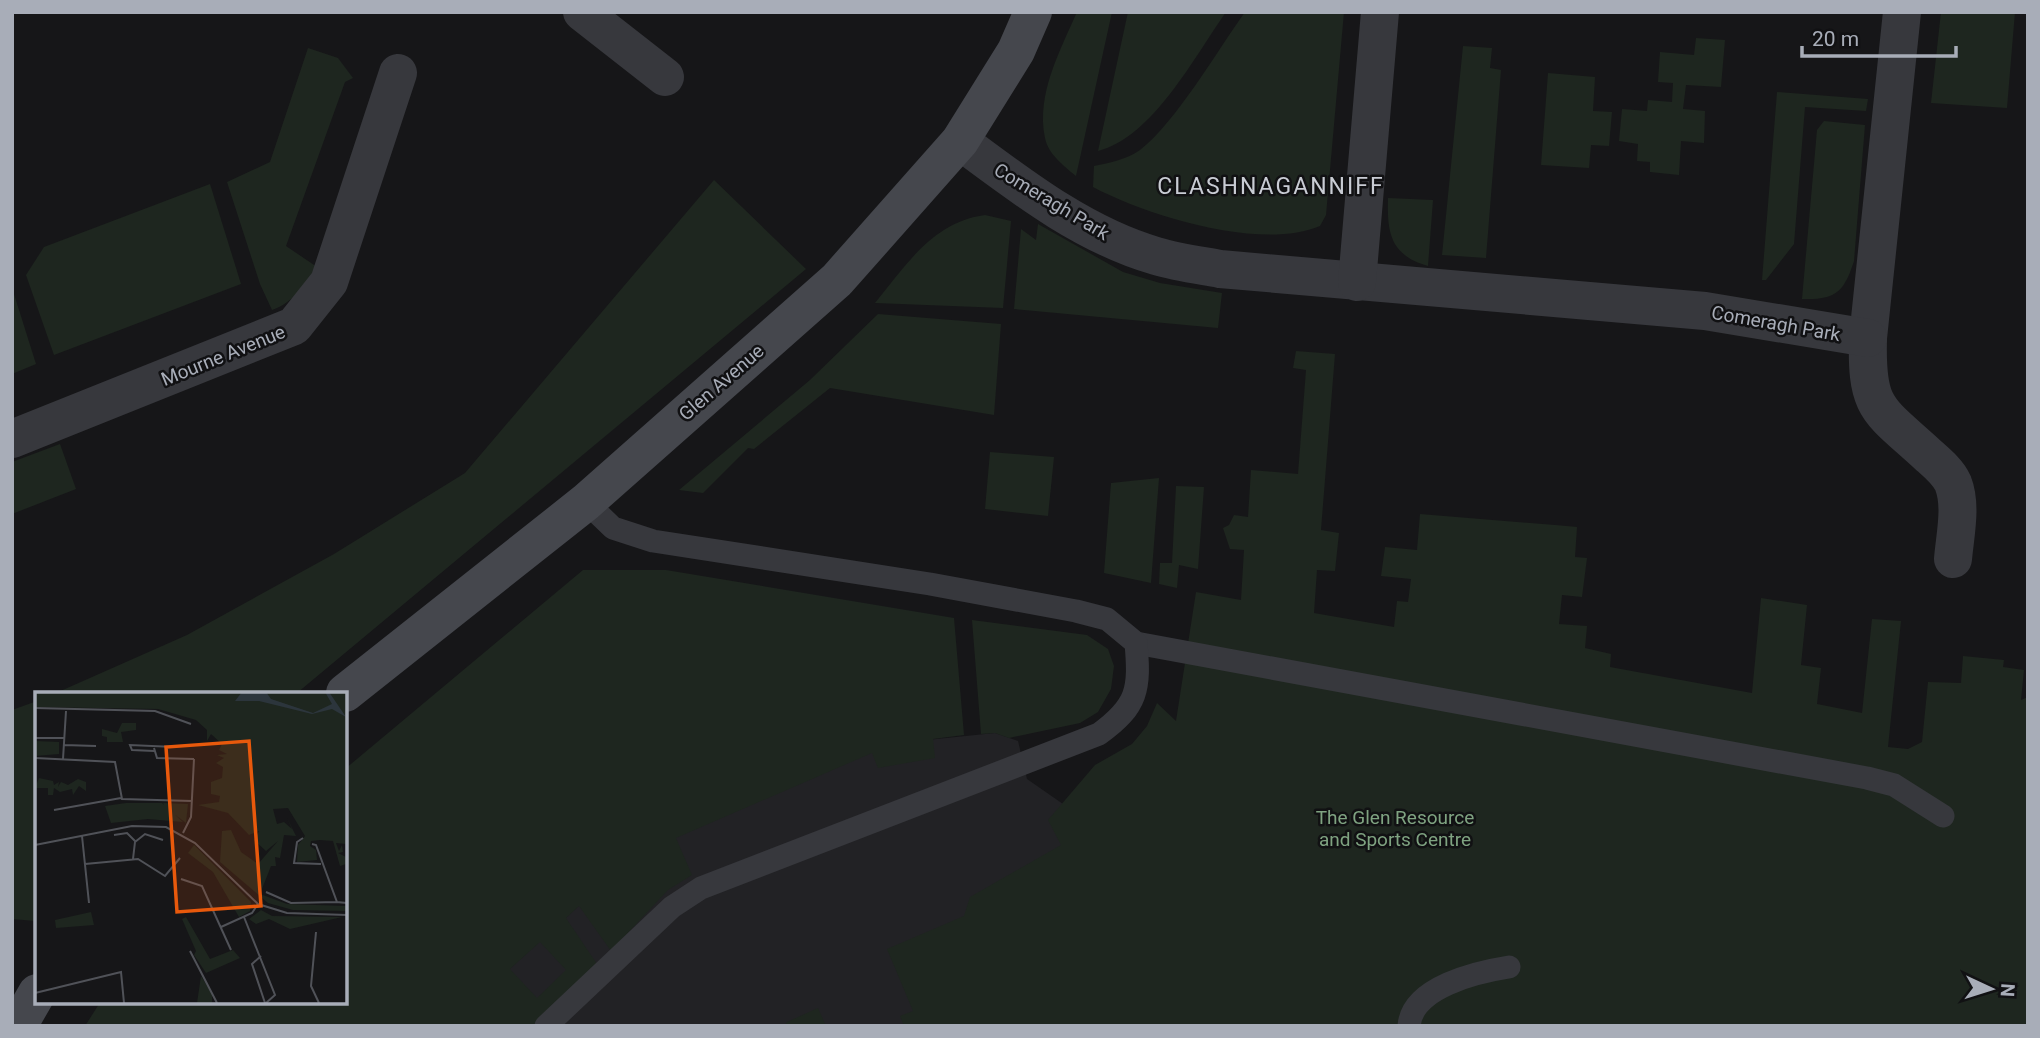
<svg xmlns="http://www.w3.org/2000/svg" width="2040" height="1038" viewBox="0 0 2040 1038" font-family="Roboto,sans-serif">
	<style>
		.built { fill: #222225 }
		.green { fill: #1e261f; fill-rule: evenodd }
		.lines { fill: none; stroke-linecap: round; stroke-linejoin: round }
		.lane { stroke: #37383d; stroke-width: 23 }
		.street { stroke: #37383d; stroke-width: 38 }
		.secondary { stroke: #45474d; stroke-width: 38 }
		.labels { text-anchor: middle; stroke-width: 5; stroke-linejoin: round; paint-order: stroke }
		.street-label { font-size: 19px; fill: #a8adb8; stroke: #111113 }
		.park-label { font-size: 19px; fill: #7fa381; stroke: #111113 }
		.quarter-label { font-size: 23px; letter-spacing: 2px; fill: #c9ccd4; stroke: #111113 }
		.inset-road { fill: none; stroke: #505258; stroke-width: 2 }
		.view { fill: #e8590c; fill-opacity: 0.15; stroke: #e8590c; stroke-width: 3.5 }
		.inset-edge { fill: none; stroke: #a8adb8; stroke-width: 3.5 }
	</style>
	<rect width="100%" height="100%" fill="#161618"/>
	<polygon class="built" points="995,733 1018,741 1027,779 1063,804 1197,1026 447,1026 663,829 849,748"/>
	<g class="green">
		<path d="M 1077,12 L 1112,12 L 1076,176 C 1064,166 1048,154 1045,138 C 1036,94 1060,51 1077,12 Z"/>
		<path d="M 1128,12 L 1226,12 C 1195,56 1152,138 1098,151 Z"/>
		<path d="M 1245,12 L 1344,12 L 1326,215 L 1320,226 C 1262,251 1147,216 1093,187 L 1094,166 C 1110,163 1127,159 1140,150 C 1176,122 1217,51 1245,12 Z"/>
		<polygon points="1941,12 2015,12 2007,108 1931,103"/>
		<polygon points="1696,38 1725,40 1721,87 1686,85 1683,109 1705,111 1704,143 1681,141 1679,175 1650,172 1650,162 1637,161 1638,144 1619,141 1622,109 1647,111 1648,100 1672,102 1673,83 1658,82 1660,52 1694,55"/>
		<polygon points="1463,46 1492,48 1490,68 1501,70 1486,258 1442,255"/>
		<path d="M 308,48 L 338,58 L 353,78 L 345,82 L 286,246 L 317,267 C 304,286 294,302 272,310 L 260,284 L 227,182 L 270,162 Z"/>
		<polygon points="1548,73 1595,77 1593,111 1612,112 1609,146 1591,145 1589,168 1541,165"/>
		<polygon points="1777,92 1868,99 1866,111 1805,107 1794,244 1766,280 1762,280"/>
		<path d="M 1824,121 L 1865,125 L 1854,261 C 1844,292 1836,300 1802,299 L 1817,130 Z"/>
		<polygon points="714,180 806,269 297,693 56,693 187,635 334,554 465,473"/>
		<polygon points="210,184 241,284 54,355 26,275 44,247"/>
		<path d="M 1388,198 L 1433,200 L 1428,266 C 1390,255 1387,233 1388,198 Z"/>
		<path d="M 985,215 L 1011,221 L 1003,308 L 875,303 C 906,265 933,222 985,215 Z"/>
		<polygon points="1038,224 1123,272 1160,283 1222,293 1218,328 1014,309 1021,229 1036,240"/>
		<polygon points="14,294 36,364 12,374 12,295"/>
		<polygon points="878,314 1001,324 994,415 830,388 754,449 748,448 703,493 679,490 810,380"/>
		<polygon points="1296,351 1335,354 1321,530 1339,533 1335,571 1317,570 1314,613 1394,627 1397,601 1408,602 1411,579 1381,576 1385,547 1417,550 1420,514 1555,525 1577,527 1575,557 1587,558 1582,597 1562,595 1559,624 1587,626 1585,648 1611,654 1610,667 1752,693 1761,598 1807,605 1801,665 1821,668 1817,704 1862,713 1872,619 1901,621 1888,747 1908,749 1922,742 1928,682 1961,683 1963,656 2004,660 2003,667 2024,670 2021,700 2028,697 2028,1026 904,1026 900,1016 913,1011 887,949 964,916 970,897 1061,845 1048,820 1095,765 1132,744 1147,726 1157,703 1176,721 1196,592 1241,600 1244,550 1230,549 1223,528 1229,525 1234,515 1248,517 1251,470 1298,474 1306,370 1293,368"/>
		<polygon points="60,444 76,489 12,514 12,462"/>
		<polygon points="990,452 1054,457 1048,516 985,509"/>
		<polygon points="1159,478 1151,583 1104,573 1111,483"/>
		<polygon points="1176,486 1204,487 1198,569 1179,565 1177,588 1159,584 1160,563 1172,563"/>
		<path d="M 583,570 L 666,570 L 954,618 L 964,735 L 933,739 L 935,758 L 878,768 L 872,753 L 676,838 L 692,875 L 668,890 L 611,951 L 579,906 L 566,918 L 597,964 L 532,1026 L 85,1026 L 101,1001 L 345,1001 L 345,769 ZM 540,942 L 566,970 L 537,998 L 510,969 Z"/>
		<polygon points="972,620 1087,635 1108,649 1114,666 1111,689 1098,712 1080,723 1009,738 995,733 981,734"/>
		<polygon points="37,701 37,920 35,921 12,919 12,710"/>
		<polygon points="818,1008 826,1026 784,1026 787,1022"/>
	</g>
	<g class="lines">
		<g class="lane">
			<polyline points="1136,643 1867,778 1894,785 1943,816"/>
			<path d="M 546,1026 L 672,907 L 701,888 L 1099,734 C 1138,706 1140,689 1136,643 L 1107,619 L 1076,611 L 930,584 L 653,541 L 613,528 L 586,502"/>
			<path d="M 1409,1026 C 1412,987 1477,972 1509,967"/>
		</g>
		<g class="street">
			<polyline points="582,12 665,77"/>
			<path d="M 1902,12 L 1868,338 C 1866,410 1878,409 1928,455 C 1937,463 1948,472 1953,483 C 1962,506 1955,535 1953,559"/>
			<path d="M 960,141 C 1019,185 1083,235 1156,256 C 1176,262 1198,265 1220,269 L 1705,311 L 1868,338"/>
			<polyline points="1357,282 1380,12"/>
			<polyline points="12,439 294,326 329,282 398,73"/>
		</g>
		<g class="secondary">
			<polyline points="345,693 586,502 837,280 960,141 1016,51 1033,12"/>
			<polyline points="18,1026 37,993"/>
		</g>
	</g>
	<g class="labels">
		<g class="street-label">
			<text transform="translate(1052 201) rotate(31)" y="7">Comeragh Park</text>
			<text transform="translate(1776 323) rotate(10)" y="7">Comeragh Park</text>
			<text transform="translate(223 355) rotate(-22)" y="7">Mourne Avenue</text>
			<text transform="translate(721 382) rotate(-41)" y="7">Glen Avenue</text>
		</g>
		<g class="park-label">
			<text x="1395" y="824">The Glen Resource<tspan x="1395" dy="22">and Sports Centre</tspan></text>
		</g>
		<g class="quarter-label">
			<text x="1271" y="194">CLASHNAGANNIFF</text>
		</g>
	</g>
	<g transform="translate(35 692)">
		<rect width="312" height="312" fill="#161618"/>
		<path d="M 0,0 L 311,0 L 311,152 L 301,151 L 304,159 L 307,153 L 308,160 L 303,161 L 311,165 L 311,172 L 305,174 L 298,149 L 285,148 L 276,149 L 275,154 L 281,158 L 282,168 L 262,170 L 263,153 L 270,144 L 253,116 L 238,117 L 242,132 L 249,130 L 257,137 L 252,126 L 261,144 L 249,143 L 245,166 L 240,165 L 241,174 L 236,174 L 225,202 L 252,212 L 311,214 L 311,219 L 258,218 L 233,211 L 185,170 L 187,139 L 196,138 L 206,160 L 223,172 L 243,149 L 231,159 L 219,148 L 224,139 L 214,143 L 193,121 L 163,113 L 184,110 L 185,104 L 176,102 L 176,90 L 187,86 L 188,75 L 181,71 L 189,66 L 182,63 L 192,62 L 184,58 L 187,52 L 176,42 L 172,49 L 172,38 L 161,28 L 123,17 L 0,15 ZM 87,31 L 101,31 L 101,38 L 86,40 L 88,50 L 72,50 L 72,45 L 67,44 L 67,37 L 82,41 ZM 0,49 L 24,50 L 24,62 L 0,64 ZM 4,86 L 18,89 L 19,93 L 24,90 L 23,95 L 26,90 L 33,93 L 43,87 L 51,90 L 51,99 L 44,94 L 38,103 L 37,97 L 25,100 L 19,96 L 18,103 L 13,103 L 13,96 L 0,96 ZM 91,111 L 127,111 L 148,130 L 113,127 L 76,131 L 70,114 ZM 128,111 L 153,112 L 151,131 L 131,116 ZM 159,153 L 216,210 L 215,219 L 204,225 L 178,180 L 153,161 ZM 226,218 L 237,224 L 307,225 L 255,237 L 234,227 L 221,232 L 214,227 ZM 56,220 L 59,233 L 21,236 L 20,228 ZM 151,225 L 175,267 L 198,258 L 205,266 L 171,281 L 159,263 L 161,259 L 147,227 ZM 166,284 L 177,301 L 177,311 L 162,311 Z" fill="#1e261f"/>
		<path d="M 207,0 L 231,0 L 236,7 L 278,21 L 297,12 L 290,0 L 294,0 L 311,25 L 297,17 L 277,22 L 224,9 L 200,9 Z" fill="#2c353c"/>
		<path class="inset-road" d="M 0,16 L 120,19 L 156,32M 0,46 L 29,46M 29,53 L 61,54M 119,56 L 122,66 L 159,67M 119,59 L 97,58 L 95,53 L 140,55M 0,66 L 80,70 L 87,107 L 157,109M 28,67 L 31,19M 19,118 L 86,106M 148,141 L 156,125 L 159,67M 79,143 L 92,141 L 100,149M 47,144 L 54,211M 268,146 L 262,150 L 259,171 L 286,172M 277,152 L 281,153 L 302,210 L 312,211M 0,153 L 97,134 L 131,135 L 160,151 L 223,212 L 252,221 L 312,223M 98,167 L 100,150 L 110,142 L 128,148M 50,172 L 103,167 L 130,184 L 145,166M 146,187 L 167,194 L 196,258M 231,200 L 256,211 L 302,210M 209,225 L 240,303 L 231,311M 186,235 L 217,221 L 223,212M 281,240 L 276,294 L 284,311M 155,259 L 182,311M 226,264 L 217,272 L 230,311M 0,301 L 86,280 L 89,311"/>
		<path class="view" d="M 214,49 L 226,214 L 142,220 L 131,55 Z"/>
		<rect width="312" height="312" class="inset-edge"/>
	</g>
	<rect width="2040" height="1038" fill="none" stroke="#a8adb8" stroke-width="28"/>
	<g transform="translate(1991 989) rotate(94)" stroke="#111113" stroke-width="5" paint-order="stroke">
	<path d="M0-5L12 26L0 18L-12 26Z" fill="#a8adb8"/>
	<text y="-10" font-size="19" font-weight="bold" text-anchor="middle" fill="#a8adb8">N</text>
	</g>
	<path d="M1802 46v10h154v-10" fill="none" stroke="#a8adb8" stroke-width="3.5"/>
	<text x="1812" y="46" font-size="21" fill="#a8adb8" stroke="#111113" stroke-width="5" paint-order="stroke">20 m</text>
</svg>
